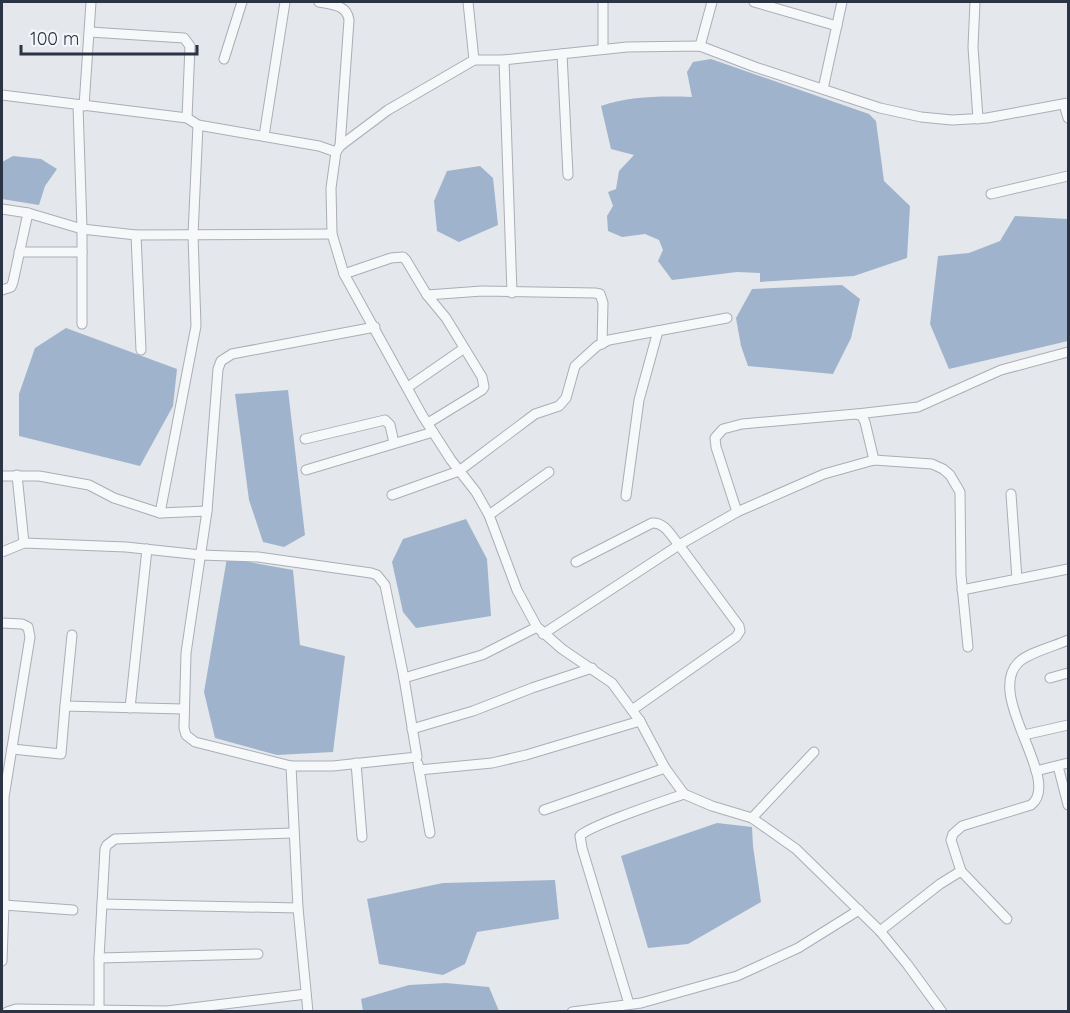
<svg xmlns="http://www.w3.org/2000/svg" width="1070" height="1013" viewBox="0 0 1070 1013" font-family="Quicksand,sans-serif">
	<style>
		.water { fill: #9fb4cc }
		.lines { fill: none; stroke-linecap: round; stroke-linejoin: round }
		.minor-casing { stroke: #a9aeb7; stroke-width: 11 }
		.minor { stroke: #f7f8fa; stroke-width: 9 }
	</style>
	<rect width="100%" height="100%" fill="#e4e7ec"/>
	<g class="water">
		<path d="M 711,59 L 869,114 L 876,121 L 884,181 L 910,206 L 907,258 L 854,276 L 760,282 L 760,273 L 737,272 L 672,280 L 658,261 L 663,250 L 659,240 L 645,234 L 622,237 L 608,231 L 607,216 L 613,206 L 608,192 L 616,189 L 619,171 L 634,155 L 611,149 L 601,106 C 631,96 661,96 692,97 L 687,72 L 693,62 Z"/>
		<polygon points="13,156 41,159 57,169 45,186 39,205 2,199 2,162"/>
		<polygon points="480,166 493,178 498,225 459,242 437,231 434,201 447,171"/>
		<polygon points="1015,216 1068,219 1068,341 949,369 930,324 938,256 969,253 1000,241"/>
		<polygon points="842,285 860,299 851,338 833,374 748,366 741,346 736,318 752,289"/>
		<polygon points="66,328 177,369 173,406 140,466 19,436 19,394 35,348"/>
		<polygon points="288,390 305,535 284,547 263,542 249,500 235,394"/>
		<polygon points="466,519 487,559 491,616 416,628 403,612 392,562 403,539"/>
		<polygon points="227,558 293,570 300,645 345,656 333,752 277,755 215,738 204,692"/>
		<polygon points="717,823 752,827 753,846 761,902 688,944 648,948 621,856"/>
		<polygon points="555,880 559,919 477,932 465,964 443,975 379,964 367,899 443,883"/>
		<polygon points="446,983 489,987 499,1011 363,1011 361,999 409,985"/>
	</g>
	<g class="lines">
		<defs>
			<g id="minor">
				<path d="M 319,2 C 333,5 347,5 349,20 L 340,146"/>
				<polyline points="468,2 474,60"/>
				<polyline points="603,2 603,49"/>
				<polyline points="754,2 837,26"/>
				<polyline points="975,2 973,47 978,119"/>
				<polyline points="90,32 184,38 190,46 187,118"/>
				<polyline points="700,46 712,2"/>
				<polyline points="562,54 568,175"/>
				<polyline points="224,59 242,2"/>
				<polyline points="504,60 512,293"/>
				<polyline points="823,89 842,2"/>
				<polyline points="2,95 187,118 198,125 319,146 336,152 331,188 332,234 344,274 422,415 451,460 476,492 489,515 517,590 537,627 562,649 612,683 640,721 665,768 684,794 712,806 752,818 796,849 880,931 907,964 942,1012"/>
				<polyline points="1064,104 1068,118"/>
				<polyline points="78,105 82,229 82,324"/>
				<polyline points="84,106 91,2"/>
				<polyline points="264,136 285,2"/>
				<polyline points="336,152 340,146 388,110 474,60 504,60 627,47 700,46 755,67 880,108 921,117 952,120 987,118 1068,103"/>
				<polyline points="991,194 1068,176"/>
				<polyline points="2,209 28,213 82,229 136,235 332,234"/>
				<polyline points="136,235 141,350"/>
				<polyline points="19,252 82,252"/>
				<polyline points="344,274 391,258 403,257 406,260 427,295 446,318 482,377 484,387 482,390 428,423"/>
				<polyline points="2,290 11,287 13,282 28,213"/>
				<polyline points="427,295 482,291 595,293 600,294 603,303 602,344"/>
				<polyline points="408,387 463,349"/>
				<polyline points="857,414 918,407 1001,370 1068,352"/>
				<polyline points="305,439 385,420 390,425 394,443"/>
				<polyline points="306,470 433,432"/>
				<polyline points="17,475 24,543"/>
				<polyline points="2,476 39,476 89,485 114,498 160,513 207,511"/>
				<polyline points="1011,494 1017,579"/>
				<polyline points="392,495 459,471 535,414 559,406 566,398 575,366 597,346 609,340 727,318"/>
				<polyline points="626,496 639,400 658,331"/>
				<polyline points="737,512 716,447 715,438 723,429 742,424 856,414 862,416 865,422 874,460"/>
				<polyline points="160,513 196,326 193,235 198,125"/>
				<polyline points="489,515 549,472"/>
				<polyline points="2,552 24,543 126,547 201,555 258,557 371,573 377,575 385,585 404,678"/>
				<path d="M 576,562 L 652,523 C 665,522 671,536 679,545 L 737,512 L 824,474 L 874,460 L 932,464 L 943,469 L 950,475 L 960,492 L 961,575 L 968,647"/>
				<polyline points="962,590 1068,569"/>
				<polyline points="2,623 22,624 28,627 30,637 4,797 4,905 2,961"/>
				<polyline points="543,634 679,545 739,626 740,631 736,637 632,710"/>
				<polyline points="1050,678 1068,673"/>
				<polyline points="65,706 72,635"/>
				<polyline points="130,708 147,549"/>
				<polyline points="412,729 473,711 532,688 592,668"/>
				<polyline points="1024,735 1068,725"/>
				<polyline points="12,749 61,754 65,706 183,709"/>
				<polyline points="356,763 362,837"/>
				<polyline points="418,764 430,833"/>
				<polyline points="291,766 195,742 186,735 184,728 186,653 207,511 218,369 221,361 232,354 375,327"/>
				<polyline points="1058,766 1068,805"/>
				<polyline points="419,770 492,763 526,755 640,721"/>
				<polyline points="1036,771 1068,763"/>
				<polyline points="544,810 665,768"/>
				<polyline points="752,818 814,752"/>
				<polyline points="961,871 1007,919"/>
				<polyline points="102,904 298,908"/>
				<polyline points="4,905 73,910"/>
				<path d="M 880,931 L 940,884 L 961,871 L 951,840 L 953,834 L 962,826 L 1031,805 C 1063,781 985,697 1018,663 C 1027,653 1055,646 1068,640"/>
				<polyline points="99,958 258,954"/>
				<path d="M 629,1004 L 582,848 L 580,836 C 588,826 667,800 684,794"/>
				<polyline points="99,1011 99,958 105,849 107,845 115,839 293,833"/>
				<polyline points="7,1012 16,1009 167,1011 306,994"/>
				<polyline points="308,1012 298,908 291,766 333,766 417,757 404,678 482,655 537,627"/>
				<polyline points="572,1012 641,1003 737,976 798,948 859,910"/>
			</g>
		</defs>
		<use href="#minor" class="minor-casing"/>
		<use href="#minor" class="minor"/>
	</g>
	<rect width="1070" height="1013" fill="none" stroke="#2b3445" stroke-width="6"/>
	<path d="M21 45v9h176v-9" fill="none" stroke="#2b3445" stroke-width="3"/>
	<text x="30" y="45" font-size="18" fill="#2b3445" stroke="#f4f6f9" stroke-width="4.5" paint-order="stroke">100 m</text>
</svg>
